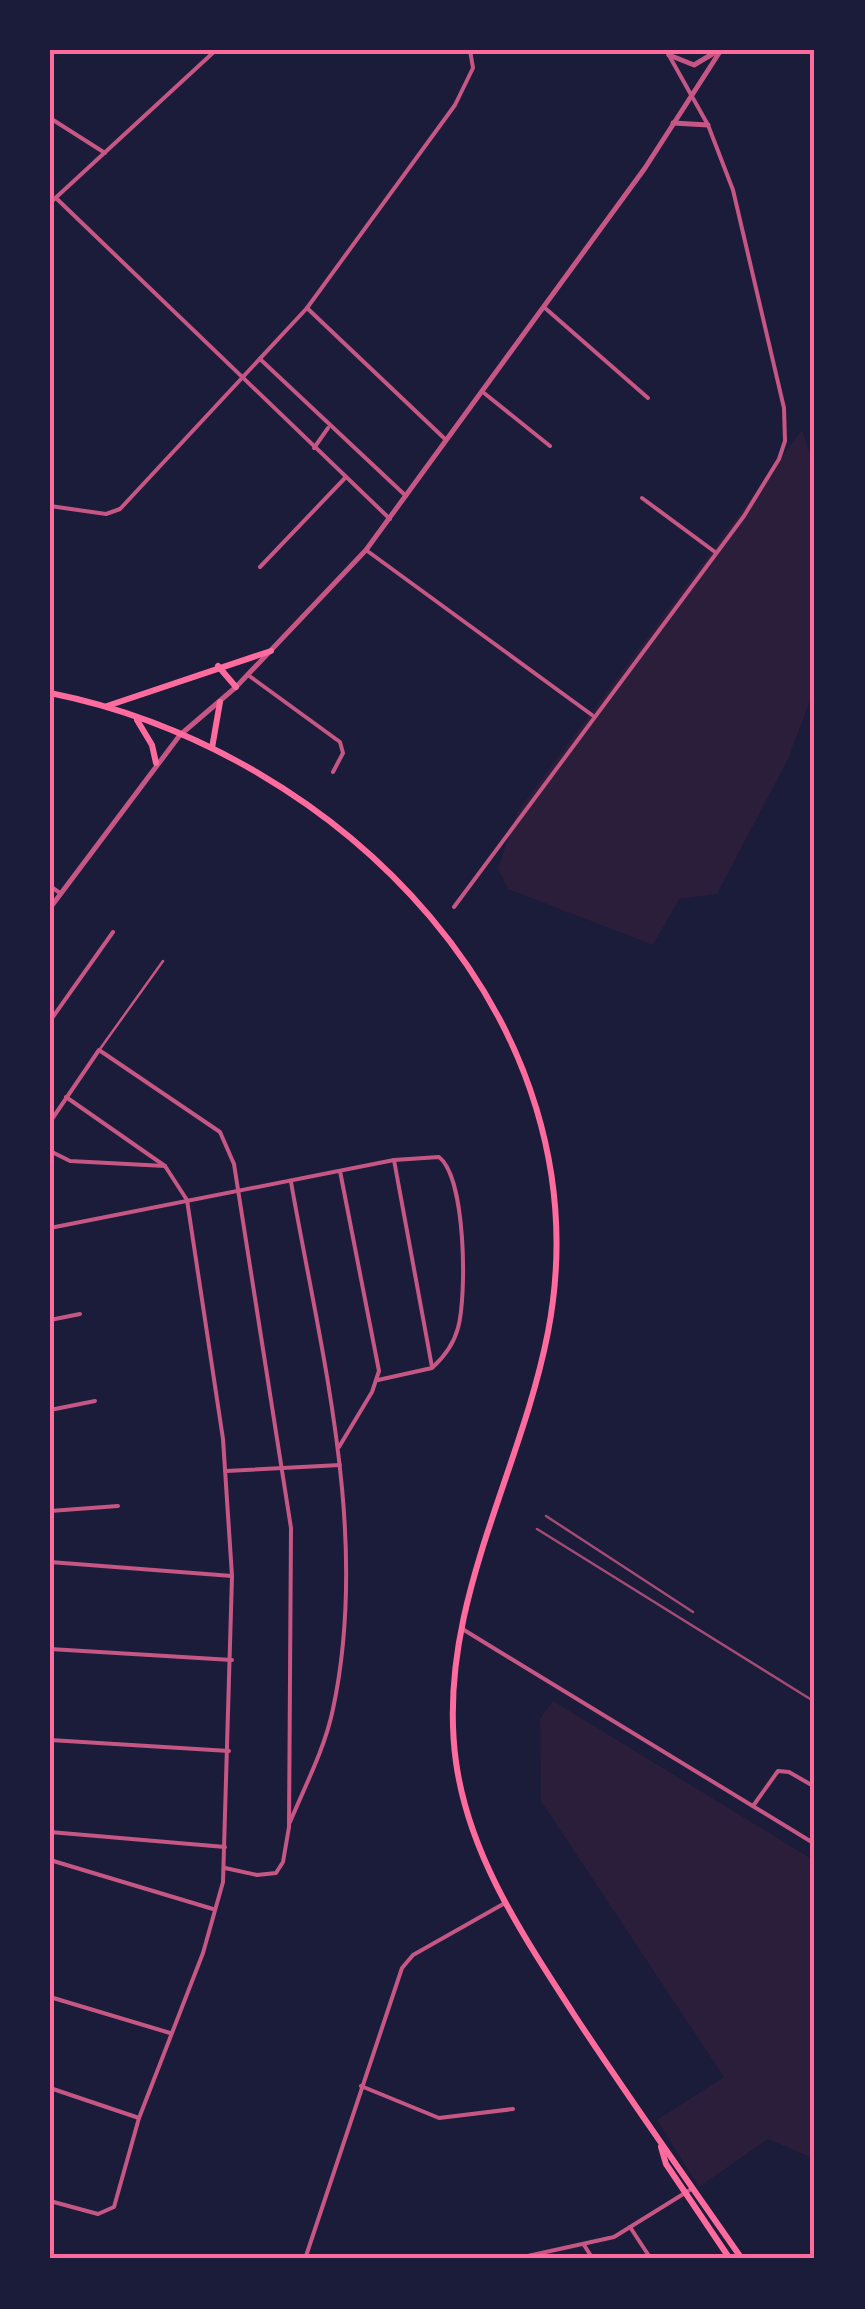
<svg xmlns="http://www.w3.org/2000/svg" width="865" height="2309" viewBox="0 0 865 2309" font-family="'Alegreya Sans',sans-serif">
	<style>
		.green { fill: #2a1e3b }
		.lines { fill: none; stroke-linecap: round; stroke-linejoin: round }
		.service { stroke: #c65784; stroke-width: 2.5 }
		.minor { stroke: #c65784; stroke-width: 4 }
		.tertiary { stroke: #c65784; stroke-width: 5 }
		.secondary { stroke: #ff6b9d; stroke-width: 6 }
		.rail { stroke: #a44b75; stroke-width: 2.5 }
		.neatline { fill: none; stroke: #ff6b9d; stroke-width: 4 }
	</style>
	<rect width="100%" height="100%" fill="#1b1b3a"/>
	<g class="green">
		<polygon points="802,430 815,470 815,687 788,759 717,894 679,899 653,945 508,889 498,868 518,811"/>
		<polygon points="553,1701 815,1861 815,2159 768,2139 699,2187 657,2120 724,2077 541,1801 540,1719"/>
	</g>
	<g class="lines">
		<polyline class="service" points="100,1049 163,961"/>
		<g class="minor">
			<polyline points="50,118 105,153"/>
			<polyline points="57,199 390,519"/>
			<polyline points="50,203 216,50"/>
			<polyline points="307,308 445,439"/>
			<polyline points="545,308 648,398"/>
			<polyline points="260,359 406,496"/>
			<polyline points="484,393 550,446"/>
			<polyline points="314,448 328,428"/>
			<polyline points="642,498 715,552"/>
			<polyline points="50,506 106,514 120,509 307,308 455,105 473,68 470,50"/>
			<polyline points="366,550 592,715"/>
			<polyline points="260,567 345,478"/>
			<polyline points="248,675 340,742 343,753 333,772"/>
			<polyline points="50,886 60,893"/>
			<polyline points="454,907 744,516 779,459 785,441 784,408 733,190 708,125 666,50"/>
			<polyline points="50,1021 113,932"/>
			<polyline points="50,1122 99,1050 220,1132 234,1164 291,1528 289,1827 283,1862 276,1873 257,1875 225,1868"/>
			<polyline points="50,1151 70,1161 165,1166"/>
			<polyline points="394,1160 432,1367"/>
			<path d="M 50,1228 L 394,1160 L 439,1157 C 466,1178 467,1295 458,1328 C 454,1343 444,1357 432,1368 L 378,1380"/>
			<polyline points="50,1320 80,1314"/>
			<polyline points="50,1410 95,1401"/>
			<polyline points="339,1447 372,1392 379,1371 340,1171"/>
			<polyline points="226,1471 340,1465"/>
			<polyline points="50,1511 118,1506"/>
			<polyline points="50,1562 232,1576"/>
			<polyline points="464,1630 815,1844"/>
			<polyline points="50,1649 232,1660"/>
			<polyline points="50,1740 229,1751"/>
			<polyline points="753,1806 778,1771 789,1772 815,1787"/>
			<path d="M 290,1822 C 305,1786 325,1748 333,1709 C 370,1535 321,1353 291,1182"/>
			<polyline points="50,1832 225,1847"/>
			<polyline points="50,1860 213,1909"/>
			<polyline points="50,1997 170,2033"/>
			<polyline points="361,2086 439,2118 513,2109"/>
			<polyline points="50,2088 139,2118"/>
			<polyline points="50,2201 98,2214 114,2207 139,2118 203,1953 223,1882 232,1576 223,1439 187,1200 165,1166 66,1097"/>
			<polyline points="630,2227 651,2259"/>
			<polyline points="584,2245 593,2259"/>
			<polyline points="305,2259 402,1968 413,1955 505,1903"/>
			<polyline points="514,2259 614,2237 693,2188"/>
		</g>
		<g class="tertiary">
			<polyline points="669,55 694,65 719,50"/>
			<polyline points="673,123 708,125"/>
			<polyline points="50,908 180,735 236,687 366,550 645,168 721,50"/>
		</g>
		<g class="secondary">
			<polyline points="218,666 236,687"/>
			<path d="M 50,693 C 340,751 608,1019 548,1332 C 520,1477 435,1610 456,1762 C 469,1856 523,1935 573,2013 C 628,2097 685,2177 742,2259"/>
			<polyline points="107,706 271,651"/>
			<polyline points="137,720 152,745 156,763"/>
			<polyline points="212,748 220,702"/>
			<polyline points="661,2147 666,2164 730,2259"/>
		</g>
		<g class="rail">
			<polyline points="546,1516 693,1612"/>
			<polyline points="537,1529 815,1702"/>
		</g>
	</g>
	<rect width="865" height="2309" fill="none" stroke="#1b1b3a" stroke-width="105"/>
	<rect x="52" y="52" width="760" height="2204" class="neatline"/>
</svg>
